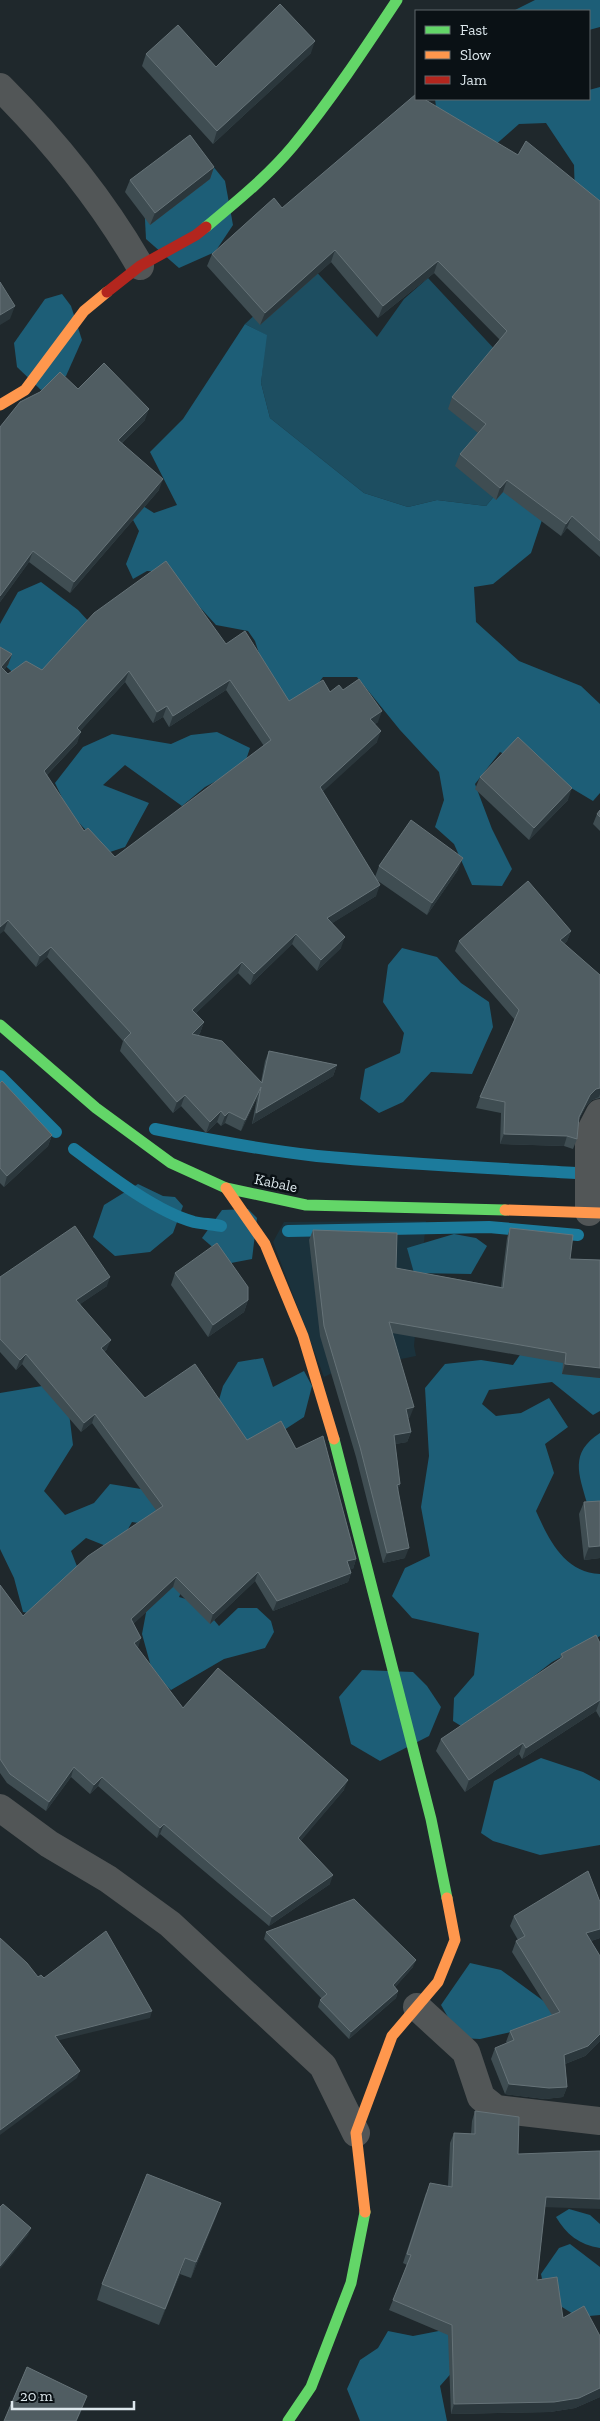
<svg xmlns="http://www.w3.org/2000/svg" width="600" height="2421" viewBox="0 0 600 2421" font-family="'Zilla Slab',serif">
	<style>
		.built { fill: #1b323c }
		.green { fill: #1d4e61 }
		.forest { fill: #1d5e77 }
		.lines { fill: none; stroke-linecap: round; stroke-linejoin: round }
		.stream { stroke: #1c7b9c; stroke-width: 12 }
		.street { stroke: #525657; stroke-width: 28 }
		.fast { stroke: #63d668; stroke-width: 11 }
		.slow { stroke: #ff974d; stroke-width: 11 }
		.jam { stroke: #b3261e; stroke-width: 11 }
		.wall { fill: #3f4d52; fill-rule: evenodd }
		.shaded-wall { fill: #2b373c }
		.building { fill: #505d62; stroke: #667378; fill-rule: evenodd }
		.labels { text-anchor: middle; stroke-width: 5; stroke-linejoin: round; paint-order: stroke }
		.street-label { font-size: 15px; fill: #dde8ed; stroke: #0a1115 }
	</style>
	<rect width="100%" height="100%" fill="#1f282c"/>
	<polygon class="built" points="426,1221 414,1346 416,1356 332,1373 324,1377 273,1242 284,1222"/>
	<polygon class="green" points="309,264 377,337 404,299 428,278 559,418 486,506 437,500 408,507 364,493 270,418 261,383 266,335 245,324"/>
	<g class="forest">
		<polygon points="535,0 600,0 600,27 589,30 589,11 513,11"/>
		<polygon points="600,87 600,213 575,197 574,165 546,123 519,124 494,146 438,122 435,99 589,99 589,90"/>
		<polygon points="212,165 225,181 233,225 215,252 179,268 146,239 144,201"/>
		<polygon points="62,294 71,306 82,340 66,376 41,390 17,367 14,343 45,299"/>
		<polygon points="245,324 267,335 261,383 270,418 364,493 408,507 437,500 486,506 510,477 548,502 531,553 493,584 474,587 476,622 519,661 581,686 600,704 600,793 593,801 541,770 500,752 475,784 492,829 512,869 502,886 472,885 454,844 435,827 444,800 439,772 400,730 357,677 323,677 299,710 274,700 255,641 248,631 216,625 168,572 147,571 133,579 126,564 139,531 126,507 135,501 154,513 177,505 150,452 183,419"/>
		<polygon points="41,582 78,610 91,624 28,686 0,661 0,624 18,592"/>
		<polygon points="217,732 250,748 244,766 205,787 182,806 125,765 103,785 149,803 125,847 107,853 69,812 55,783 83,747 112,734 171,744 191,735"/>
		<polygon points="402,948 437,957 461,983 489,1002 493,1027 472,1074 431,1072 403,1102 379,1113 360,1099 365,1069 400,1053 404,1033 383,1002 388,965"/>
		<polygon points="138,1184 163,1196 175,1197 183,1206 173,1233 150,1252 115,1256 93,1237 104,1205"/>
		<polygon points="248,1209 257,1218 252,1259 231,1263 202,1238 222,1210"/>
		<polygon points="454,1234 476,1238 487,1246 471,1274 414,1273 407,1248"/>
		<path d="M 526,1346 L 600,1347 L 600,1411 L 593,1415 L 552,1382 L 489,1390 L 482,1404 L 496,1416 L 521,1413 L 549,1398 L 568,1427 L 545,1444 L 554,1473 L 536,1511 C 549,1540 564,1572 600,1574 L 600,1636 L 552,1662 L 466,1729 L 453,1721 L 454,1698 L 474,1675 L 479,1633 L 412,1618 L 392,1596 L 405,1568 L 430,1556 L 421,1507 L 429,1456 L 425,1388 L 445,1364 L 481,1360 L 513,1365 Z"/>
		<polygon points="263,1358 273,1387 304,1371 312,1386 304,1417 261,1445 207,1442 223,1386 238,1362"/>
		<polygon points="48,1385 68,1405 73,1445 44,1491 65,1515 94,1503 110,1484 141,1489 161,1510 153,1525 132,1522 116,1550 86,1538 71,1551 82,1579 39,1615 23,1612 14,1578 0,1549 0,1393"/>
		<path d="M 600,1433 L 600,1506 L 587,1503 C 579,1474 569,1453 600,1433 Z"/>
		<polygon points="158,1580 186,1581 179,1597 200,1603 219,1626 238,1608 257,1608 271,1621 274,1632 265,1648 224,1659 171,1690 153,1674 142,1634 149,1597"/>
		<polygon points="362,1670 413,1672 427,1686 441,1707 429,1736 380,1761 351,1744 339,1697"/>
		<polygon points="541,1758 583,1772 600,1781 600,1845 540,1855 493,1841 481,1833 494,1781"/>
		<polygon points="470,1963 501,1970 545,2002 600,2012 480,2039 460,2038 441,2005"/>
		<path d="M 569,2209 L 590,2215 L 600,2224 L 600,2248 C 579,2245 566,2234 556,2217 Z"/>
		<polygon points="570,2244 600,2267 600,2315 578,2317 546,2297 541,2274 559,2248"/>
		<polygon points="449,2329 462,2361 440,2386 447,2421 360,2421 347,2389 360,2360 378,2348 388,2331 413,2336"/>
	</g>
	<g class="lines">
		<g class="stream">
			<polyline points="0,1076 56,1132"/>
			<path d="M 155,1129 C 209,1140 263,1150 317,1156 C 403,1164 489,1168 576,1173"/>
			<path d="M 74,1149 C 106,1173 156,1212 194,1222 C 203,1224 212,1224 221,1226"/>
			<polyline points="288,1231 489,1227 578,1235"/>
		</g>
		<g class="street">
			<path d="M 0,87 C 54,141 102,200 140,266"/>
			<polyline points="589,1212 589,1134 600,1113"/>
			<polyline points="0,1808 49,1844 108,1879 170,1924 323,2066 356,2133"/>
			<polyline points="417,2007 466,2052 481,2097 496,2109 600,2121"/>
		</g>
		<g class="fast">
			<path d="M 206,227 C 236,202 268,176 293,146 C 331,100 364,50 397,0"/>
			<polyline points="0,1025 96,1108 171,1163 226,1188 306,1205 505,1210"/>
			<polyline points="334,1439 431,1819 447,1898"/>
			<polyline points="288,2421 311,2387 351,2283 365,2212"/>
		</g>
		<g class="slow">
			<polyline points="0,405 25,390 84,311 107,292"/>
			<polyline points="226,1188 265,1244 303,1336 334,1439"/>
			<polyline points="505,1210 600,1213"/>
			<polyline points="365,2212 356,2133 392,2036 438,1982 455,1940 447,1898"/>
		</g>
		<polyline class="jam" points="107,292 140,266 196,235 206,227"/>
	</g>
	<g class="wall">
		<polygon points="311,53 213,144 142,66 146,54 216,67"/>
		<polygon points="518,155 600,201 600,557 567,528 561,536 503,492 496,500 455,466 460,454 478,433 448,409 452,397 500,340 434,273 378,318 331,262 260,325 207,266 212,254 282,208"/>
		<polygon points="214,167 210,179 150,225 125,192 130,180"/>
		<polygon points="78,389 145,420 122,443 159,490 70,593 29,562 0,602 0,427"/>
		<path d="M 226,644 L 289,701 L 343,690 L 378,722 L 375,724 L 377,742 L 322,791 L 375,877 L 379,866 L 458,870 L 427,915 L 378,881 L 376,896 L 332,923 L 341,948 L 317,971 L 292,944 L 250,985 L 238,973 L 196,1013 L 204,1022 L 200,1033 L 198,1036 L 261,1082 L 265,1061 L 269,1051 L 337,1065 L 333,1076 L 252,1124 L 257,1098 L 241,1131 L 225,1123 L 221,1126 L 217,1122 L 206,1133 L 181,1106 L 173,1113 L 120,1051 L 123,1041 L 47,957 L 36,967 L 4,931 L 0,647 L 12,654 L 8,665 L 4,670 L 8,674 L 42,670 ZM 125,682 L 153,723 L 163,717 L 169,727 L 226,690 L 264,746 L 115,857 L 84,831 L 47,775 L 77,743 L 80,731 Z"/>
		<polygon points="480,777 568,800 529,840 475,789"/>
		<polygon points="600,810 600,831 593,824 597,814"/>
		<polygon points="571,931 567,941 564,944 600,975 600,1098 592,1100 586,1106 578,1121 577,1139 573,1149 564,1146 500,1144 501,1113 476,1108 480,1097 515,1020 455,951 459,941"/>
		<polygon points="0,1083 52,1135 48,1146 4,1187 0,1183"/>
		<polygon points="510,1228 570,1259 600,1260 600,1378 562,1374 563,1363 392,1333 410,1417 408,1418 411,1432 407,1442 395,1444 400,1484 398,1491 405,1558 383,1563 356,1457 320,1336 309,1240 313,1230 396,1268 501,1287 507,1238"/>
		<polygon points="175,1273 248,1300 244,1312 208,1337 171,1285"/>
		<polygon points="0,1277 107,1286 80,1304 107,1349 104,1352 145,1398 247,1440 296,1449 356,1559 353,1569 350,1569 351,1573 348,1582 273,1611 255,1581 210,1624 173,1587 133,1624 138,1648 183,1708 344,1790 300,1841 330,1884 269,1926 160,1834 157,1838 98,1786 90,1794 71,1777 46,1811 7,1783 0,1773 0,1585 23,1616 156,1510 92,1423 81,1432 22,1364 16,1370 0,1352"/>
		<polygon points="584,1502 600,1558 584,1560 579,1514"/>
		<polygon points="600,1643 600,1718 596,1711 522,1759 519,1754 465,1792 436,1751 441,1739 560,1659 561,1654"/>
		<polygon points="600,1902 600,1938 591,1941 600,1956 600,2041 585,2056 565,2064 567,2087 563,2097 545,2099 505,2094 491,2059 495,2048 507,2043 506,2042 510,2031 552,2015 512,1952 516,1941 518,1940 510,1926 514,1916"/>
		<polygon points="266,1932 413,1967 395,1987 398,1991 396,1998 349,2039 318,2007 320,2000 322,1999 264,1939"/>
		<polygon points="475,2111 518,2154 545,2207 537,2280 563,2318 600,2336 600,2397 575,2408 550,2412 451,2414 448,2335 389,2310 407,2265 403,2263 426,2193 448,2186 450,2143 454,2133 471,2134 472,2121"/>
		<polygon points="221,2203 191,2278 180,2274 159,2325 97,2300 102,2284"/>
	</g>
	<g class="shaded-wall">
		<polygon points="315,41 311,53 213,144 217,131"/>
		<polygon points="214,167 210,179 150,225 155,213"/>
		<polygon points="335,250 331,262 260,325 265,313"/>
		<polygon points="438,261 434,273 378,318 383,306"/>
		<polygon points="15,306 10,319 0,325 0,315"/>
		<polygon points="149,409 145,420 114,450 118,440"/>
		<polygon points="163,479 159,490 70,593 74,582"/>
		<polygon points="507,480 503,492 496,500 500,488"/>
		<polygon points="572,516 567,528 561,536 566,524"/>
		<polygon points="33,551 29,562 0,602 0,596"/>
		<polygon points="12,654 8,665 0,674 1,667"/>
		<polygon points="129,671 125,682 73,739 77,728"/>
		<polygon points="230,680 226,690 169,727 173,716"/>
		<polygon points="167,706 163,717 153,723 157,712"/>
		<polygon points="382,711 378,722 366,730 370,719"/>
		<polygon points="381,731 377,742 316,798 320,787"/>
		<polygon points="81,732 77,743 40,782 44,771"/>
		<polygon points="572,788 568,800 529,840 534,828"/>
		<polygon points="463,858 458,870 427,915 432,903"/>
		<polygon points="380,885 376,896 323,929 327,918"/>
		<polygon points="8,920 4,931 0,934 0,927"/>
		<polygon points="571,931 567,941 556,950 560,940"/>
		<polygon points="296,934 292,944 250,985 254,974"/>
		<polygon points="345,937 341,948 317,971 321,960"/>
		<polygon points="51,947 47,957 36,967 40,956"/>
		<polygon points="242,962 238,973 188,1021 192,1010"/>
		<polygon points="204,1022 200,1033 188,1045 192,1034"/>
		<polygon points="337,1065 333,1076 252,1124 256,1113"/>
		<polygon points="261,1087 257,1098 241,1131 245,1120"/>
		<polygon points="600,1088 600,1094 599,1097 592,1100 586,1106 575,1127 579,1117 590,1095 596,1089"/>
		<polygon points="185,1095 181,1106 173,1113 177,1102"/>
		<polygon points="221,1111 217,1122 206,1133 210,1122"/>
		<polygon points="229,1112 225,1123 221,1126 225,1116"/>
		<polygon points="504,1134 567,1136 564,1146 500,1144"/>
		<polygon points="52,1135 48,1146 4,1187 7,1176"/>
		<polygon points="110,1277 107,1286 73,1309 76,1300"/>
		<polygon points="248,1300 244,1312 208,1337 213,1325"/>
		<polygon points="111,1340 107,1349 97,1358 101,1348"/>
		<polygon points="26,1354 22,1364 16,1370 20,1360"/>
		<polygon points="565,1364 600,1368 600,1378 562,1374"/>
		<polygon points="414,1407 410,1417 403,1419 406,1409"/>
		<polygon points="95,1414 92,1423 81,1432 84,1423"/>
		<polygon points="411,1432 407,1442 390,1445 394,1435"/>
		<polygon points="400,1484 397,1494 397,1485"/>
		<polygon points="600,1546 600,1558 584,1560 589,1547"/>
		<polygon points="409,1548 405,1558 383,1563 387,1553"/>
		<polygon points="356,1559 353,1569 343,1571 347,1561"/>
		<polygon points="258,1572 255,1581 210,1624 213,1614"/>
		<polygon points="351,1573 348,1582 273,1611 277,1601"/>
		<polygon points="176,1577 173,1587 128,1629 131,1619"/>
		<polygon points="141,1638 138,1648 130,1652 134,1643"/>
		<polygon points="600,1700 596,1711 522,1759 526,1748"/>
		<polygon points="523,1743 519,1754 465,1792 469,1780"/>
		<polygon points="74,1767 71,1777 46,1811 49,1802"/>
		<polygon points="102,1777 98,1786 90,1794 94,1785"/>
		<polygon points="348,1780 344,1790 295,1848 298,1838"/>
		<polygon points="164,1824 160,1834 157,1838 160,1828"/>
		<polygon points="333,1875 330,1884 269,1926 272,1917"/>
		<polygon points="600,1929 600,1938 582,1944 586,1933"/>
		<polygon points="416,1960 413,1967 391,1992 393,1985"/>
		<polygon points="398,1991 396,1998 349,2039 351,2032"/>
		<polygon points="152,2011 150,2018 52,2042 55,2036"/>
		<polygon points="600,2034 600,2041 585,2056 560,2066 564,2055"/>
		<polygon points="80,2071 77,2078 0,2135 0,2130"/>
		<polygon points="509,2084 567,2087 563,2097 545,2099 505,2094"/>
		<polygon points="546,2197 600,2199 600,2209 542,2207"/>
		<polygon points="221,2203 215,2220 191,2278 196,2262"/>
		<polygon points="31,2228 28,2235 0,2269 0,2266"/>
		<polygon points="185,2258 180,2274 159,2325 165,2309"/>
		<polygon points="600,2388 600,2397 575,2408 550,2412 451,2414 454,2404"/>
		<polygon points="87,2396 81,2412 77,2421 76,2421"/>
	</g>
	<g class="building">
		<polygon points="280,4 315,41 217,131 146,54 178,25 216,67"/>
		<polygon points="416,94 416,99 424,99 518,155 526,141 600,201 600,541 572,516 566,524 507,480 500,488 460,454 486,424 452,397 507,331 438,261 383,306 335,250 265,313 212,254 274,198 282,208"/>
		<polygon points="190,135 214,167 155,213 130,180"/>
		<polygon points="0,282 15,306 0,315"/>
		<polygon points="104,363 149,409 118,440 163,479 74,582 33,551 0,596 0,427 20,402 40,392 60,372 78,389"/>
		<path d="M 166,561 L 226,644 L 245,631 L 289,701 L 323,680 L 330,692 L 339,685 L 343,690 L 359,679 L 382,711 L 370,719 L 381,731 L 320,787 L 380,885 L 327,918 L 345,937 L 321,960 L 296,934 L 254,974 L 242,962 L 192,1010 L 204,1022 L 192,1034 L 222,1041 L 262,1083 L 269,1051 L 337,1065 L 256,1113 L 261,1087 L 245,1120 L 229,1112 L 225,1116 L 221,1111 L 210,1122 L 185,1095 L 177,1102 L 124,1040 L 131,1033 L 51,947 L 40,956 L 8,920 L 0,927 L 0,647 L 12,654 L 1,667 L 8,674 L 26,661 L 42,670 L 94,613 ZM 129,671 L 157,712 L 167,706 L 173,716 L 230,680 L 271,740 L 115,857 L 88,828 L 84,831 L 44,771 L 81,732 L 77,728 Z"/>
		<polygon points="518,737 572,788 534,828 480,777"/>
		<polygon points="600,810 600,817 597,814"/>
		<polygon points="411,820 463,858 432,903 379,866"/>
		<polygon points="528,881 571,931 560,940 600,975 600,1088 596,1089 590,1095 579,1117 577,1139 567,1136 504,1134 505,1102 480,1097 519,1010 459,941"/>
		<polygon points="2,1081 52,1135 7,1176 0,1168 0,1083"/>
		<polygon points="75,1226 110,1277 76,1300 111,1340 101,1348 145,1398 195,1364 247,1440 281,1421 296,1449 323,1436 356,1559 347,1561 351,1573 277,1601 258,1572 213,1614 176,1577 131,1619 141,1638 134,1643 183,1708 218,1668 348,1780 298,1838 333,1875 272,1917 164,1824 160,1828 102,1777 94,1785 74,1767 49,1802 10,1774 0,1759 0,1585 23,1616 88,1556 163,1506 95,1414 84,1423 26,1354 20,1360 0,1339 0,1277"/>
		<polygon points="510,1228 573,1235 570,1259 600,1260 600,1368 565,1364 566,1353 389,1322 414,1407 406,1409 411,1432 394,1435 400,1484 397,1485 409,1548 387,1553 360,1447 324,1326 313,1230 397,1233 396,1268 503,1288"/>
		<polygon points="217,1243 248,1287 248,1300 213,1325 175,1273"/>
		<polygon points="600,1501 600,1546 589,1547 584,1502"/>
		<polygon points="596,1635 600,1643 600,1700 526,1748 523,1743 469,1780 441,1739 563,1657 561,1654"/>
		<polygon points="588,1871 600,1902 600,1929 586,1933 600,1956 600,2034 588,2046 564,2055 567,2087 549,2088 509,2084 495,2048 514,2040 510,2031 560,2012 516,1941 525,1936 514,1916"/>
		<polygon points="354,1899 416,1960 393,1985 398,1991 351,2032 320,2000 327,1994 266,1932"/>
		<polygon points="106,1931 152,2011 55,2036 80,2071 0,2130 0,1938 27,1963 38,1977 41,1975 44,1978"/>
		<polygon points="475,2111 519,2117 518,2154 600,2151 600,2199 546,2197 537,2280 557,2277 563,2318 584,2306 600,2336 600,2388 579,2398 554,2402 454,2404 452,2325 393,2300 411,2255 407,2254 430,2183 452,2187 454,2133 475,2134"/>
		<polygon points="147,2174 221,2203 196,2262 185,2258 165,2309 102,2284"/>
		<polygon points="3,2204 31,2228 0,2266 0,2207"/>
		<polygon points="27,2367 87,2396 76,2421 4,2421"/>
	</g>
	<g class="labels">
		<g class="street-label">
			<text transform="translate(276 1183) rotate(12)" y="5">Kabale</text>
		</g>
	</g>
	<rect x="415" y="10" width="175" height="90" fill="#0a1115" stroke="#5e676b"/>
	<rect x="425" y="26" width="25" height="8" fill="#63d668" stroke="#5e676b"/>
	<text x="460" y="35" font-size="15" fill="#dde8ed">Fast</text>
	<rect x="425" y="51" width="25" height="8" fill="#ff974d" stroke="#5e676b"/>
	<text x="460" y="60" font-size="15" fill="#dde8ed">Slow</text>
	<rect x="425" y="76" width="25" height="8" fill="#b3261e" stroke="#5e676b"/>
	<text x="460" y="85" font-size="15" fill="#dde8ed">Jam</text>
	<path d="M12 2401v8h122v-8" fill="none" stroke="#dde8ed" stroke-width="2.5"/>
	<text x="20" y="2401" font-size="15" fill="#dde8ed" stroke="#0a1115" stroke-width="4" paint-order="stroke">20 m</text>
</svg>
